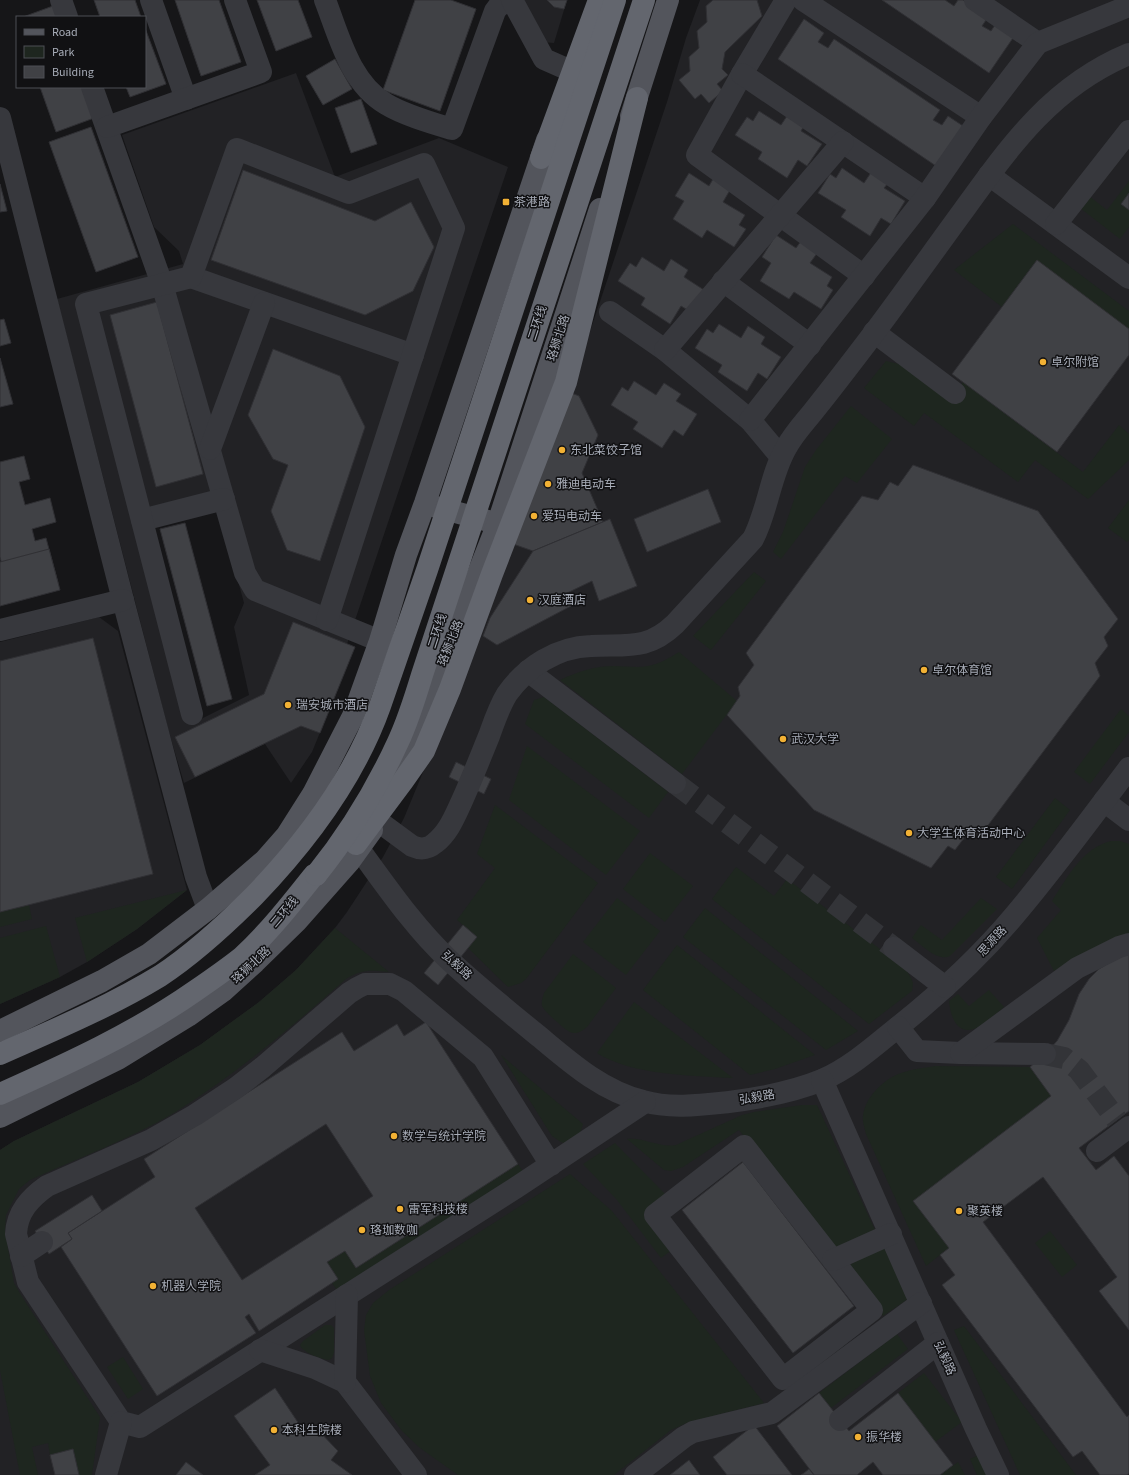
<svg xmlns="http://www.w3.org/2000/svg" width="1129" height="1475" viewBox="0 0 1129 1475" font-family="'Source Sans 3','Noto Sans SC',sans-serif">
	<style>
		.built { fill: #222225; fill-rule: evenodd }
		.green { fill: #1e261f }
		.building { fill: #404145; stroke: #303034; fill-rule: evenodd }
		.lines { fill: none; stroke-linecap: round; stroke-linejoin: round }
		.minor-tunnel { stroke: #333438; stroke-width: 22; stroke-dasharray: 22 11; stroke-linecap: butt }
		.minor { stroke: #37383d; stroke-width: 22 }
		.major { stroke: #53555c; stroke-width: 22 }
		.highway { stroke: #63666e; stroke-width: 22 }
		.highway-bridge { stroke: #63666e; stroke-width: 22 }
		.poi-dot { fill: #f2b134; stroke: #111113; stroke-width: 1.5 }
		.labels { text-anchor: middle; stroke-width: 3; stroke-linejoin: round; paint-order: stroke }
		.poi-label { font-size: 12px; fill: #a8adb8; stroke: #111113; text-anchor: start }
		.street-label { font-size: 12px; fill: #a8adb8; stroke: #111113 }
	</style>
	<rect width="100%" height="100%" fill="#161618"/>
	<g class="built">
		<polygon points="524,0 567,0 554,43 543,42"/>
		<polygon points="700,0 1129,0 1129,1475 0,1475 0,1150 14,1141 138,1082 200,1045 259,1002 296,970 335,928 347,912 383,857 404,818 469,661 578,367 667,102 686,38"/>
		<path d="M 296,73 L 335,177 L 439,138 L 508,167 L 347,644 L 355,647 L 312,752 L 291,783 L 265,744 L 184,783 L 168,729 L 57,299 L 183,264 L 179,251 L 154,227 L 122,135 ZM 218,508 L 244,603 L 234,627 L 249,695 L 199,720 L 149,525 Z"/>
		<polygon points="99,617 118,631 187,890 137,929 87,962 60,977 0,1004 0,642"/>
	</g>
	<g class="green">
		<polygon points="1129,181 1129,193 1121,204 1129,210 1129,227 1120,239 1080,208 1089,196 1107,210"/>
		<polygon points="1013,224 1129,311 1129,329 1037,260 1002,307 954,270"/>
		<polygon points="886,361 907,366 950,399 963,382 1083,472 1119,425 1129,434 1129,460 1088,499 1035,460 1018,482 924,413 914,426 864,388"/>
		<polygon points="851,406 892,439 857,483 845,476 781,559 773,552 783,532 805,467 816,450"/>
		<polygon points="1129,500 1129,540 1127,542 1108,528"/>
		<polygon points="754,572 766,581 711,650 693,636"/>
		<path d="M 679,652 L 737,701 L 682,774 L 560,680 C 577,672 595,666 614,666 C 625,666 637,668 648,666 C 660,664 669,658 679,652 Z"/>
		<polygon points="544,697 668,792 649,818 525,724 534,700"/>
		<polygon points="1121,709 1129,716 1129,732 1090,784 1074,772"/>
		<polygon points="527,746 640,831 606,875 509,800"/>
		<polygon points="1055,798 1070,810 1012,889 996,877"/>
		<polygon points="495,805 598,883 526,979 521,983 508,987 468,948 477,937 457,920 495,868 477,854"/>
		<path d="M 1111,841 L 1120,841 L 1129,844 L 1129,938 L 1102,948 L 1054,971 L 1037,938 L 1061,910 L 1052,901 C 1067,878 1082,848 1111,841 Z"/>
		<polygon points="650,853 693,886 665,922 623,889"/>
		<polygon points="736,867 774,896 787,879 888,955 907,971 911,978 913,983 912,991 869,1024 712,899"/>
		<polygon points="187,890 137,929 87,962 75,918"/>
		<polygon points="617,898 660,931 626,975 583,942"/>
		<path d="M 981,898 L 997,909 L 950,956 C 937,962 922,945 912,938 L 921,925 L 942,940 Z"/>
		<polygon points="29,905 32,919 0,927 0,912"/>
		<polygon points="705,908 858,1031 826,1050 683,937"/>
		<polygon points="46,926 60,977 0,1004 0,938"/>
		<path d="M 335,928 L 389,972 C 371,970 362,969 346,979 C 292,1027 236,1074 174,1113 C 128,1140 78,1158 30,1180 L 19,1189 L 6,1215 L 5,1231 L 14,1283 L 21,1295 L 100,1417 L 92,1475 L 79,1475 L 73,1449 L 50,1455 L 48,1443 L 32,1447 L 38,1475 L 20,1475 L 0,1370 L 0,1150 L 14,1141 L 138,1082 L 200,1045 L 259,1002 L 296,970 Z"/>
		<polygon points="677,945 815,1055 775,1069 750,1075 643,990"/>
		<path d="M 573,954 L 616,988 L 587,1027 C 582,1031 576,1035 570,1032 C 564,1029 544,1011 542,1006 C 541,1001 543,997 544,993 Z"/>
		<path d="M 989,990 L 1004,1007 C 997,1013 981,1027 974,1029 C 956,1035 950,1014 949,1001 L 958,994 L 969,1006 Z"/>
		<path d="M 634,1002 L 733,1078 C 693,1076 631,1075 597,1053 Z"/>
		<polygon points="501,1055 583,1124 580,1133 564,1143 561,1142 552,1136"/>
		<path d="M 935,1066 L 1030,1067 L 1051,1096 L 949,1248 L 926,1266 L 866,1134 C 865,1129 862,1122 863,1116 C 865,1097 884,1079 901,1073 C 912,1069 924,1068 935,1066 Z"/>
		<path d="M 802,1105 L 817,1105 L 876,1232 L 838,1248 L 826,1240 L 739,1130 L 683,1167 L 671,1171 L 664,1170 L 627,1139 C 644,1137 659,1148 676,1145 L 742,1115 L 754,1112 Z"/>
		<polygon points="615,1143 666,1195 644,1213 672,1250 661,1258 617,1200 583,1164"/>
		<polygon points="518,1164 524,1173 338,1292 332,1283 338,1279 327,1262 345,1251 356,1268"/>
		<polygon points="570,1174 612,1211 764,1403 689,1422 671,1430 614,1475 458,1475 420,1448 402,1431 381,1403 370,1376 364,1330 366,1315 373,1303 389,1290"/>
		<polygon points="1050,1231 1077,1265 1062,1277 1035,1243"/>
		<polygon points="883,1245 908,1299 883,1316 850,1271 851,1264"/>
		<path d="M 325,1325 L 331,1325 L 334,1328 L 334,1352 L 332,1358 L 329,1360 C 321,1359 303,1353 300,1345 L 303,1341 Z"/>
		<polygon points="964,1326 1076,1475 1020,1475 954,1330"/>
		<polygon points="897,1334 908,1349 831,1408 819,1393"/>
		<polygon points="123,1357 143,1389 128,1399 107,1367"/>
		<polygon points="924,1373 962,1422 935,1442 898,1393"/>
		<polygon points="983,1453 993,1475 977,1475 970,1459"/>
		<polygon points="958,1462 965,1475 940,1475"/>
	</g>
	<g class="building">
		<polygon points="94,0 135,0 141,17 100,17"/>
		<polygon points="175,0 219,0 241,62 201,76"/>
		<polygon points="257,0 298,0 312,37 276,51"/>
		<polygon points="415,0 451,0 476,9 440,111 383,90"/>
		<polygon points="547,0 567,0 564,9 554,7"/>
		<polygon points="713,0 757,0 762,16 725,52 722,69 728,75 717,84 723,91 709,103 701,94 695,99 679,80 690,71 689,57 699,48 697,31 707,22 706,6"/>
		<polygon points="882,0 945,0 954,6 958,0 963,0 988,17 982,26 991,31 997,22 1015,35 989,73"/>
		<polygon points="53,6 57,17 23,17"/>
		<polygon points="804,19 824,33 818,42 828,48 834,39 940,110 933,120 942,125 948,116 966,128 939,168 778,59"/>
		<polygon points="145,28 166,84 130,97 126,87 145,87"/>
		<polygon points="335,59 352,89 323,105 306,76"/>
		<polygon points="40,87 82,87 94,118 56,132"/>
		<polygon points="361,99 377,144 351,153 335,108"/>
		<polygon points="759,111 781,125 789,113 805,124 801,131 822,144 807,166 798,160 787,178 758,159 762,152 735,135 747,117 753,121"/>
		<polygon points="91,127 138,257 96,272 49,142"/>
		<polygon points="842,168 864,183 872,171 889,182 884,188 905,201 891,224 881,218 870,236 841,217 846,210 818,193 830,174 836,178"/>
		<polygon points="243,170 375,221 411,202 434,247 413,291 365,315 211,260"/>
		<polygon points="689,173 709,186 713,179 730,190 723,202 745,215 739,225 746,229 734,247 707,230 702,238 673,219 684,201 675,196"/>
		<polygon points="0,184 7,211 0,212"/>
		<polygon points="1129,193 1129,210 1121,204"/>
		<polygon points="776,235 796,248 801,241 818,252 810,263 832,277 827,286 833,290 821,309 794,292 789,299 760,281 771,263 762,257"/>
		<polygon points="642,257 664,271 671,259 688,270 684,277 704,290 691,312 681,306 670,324 641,305 645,298 618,281 630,263 636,267"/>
		<polygon points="1037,260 1129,329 1129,355 1057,452 952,374"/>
		<polygon points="157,302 203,474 156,487 110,315"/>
		<polygon points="4,319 11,343 0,346 0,320"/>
		<polygon points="719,324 741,338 748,326 765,337 761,344 781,357 767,379 758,373 747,391 718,372 722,365 695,348 707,329 713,333"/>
		<polygon points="273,349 340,376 365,427 320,561 287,550 271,511 288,465 273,459 248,415"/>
		<polygon points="0,358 13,404 0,407"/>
		<polygon points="634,381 656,395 664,383 681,394 676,401 697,414 683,436 674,430 662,448 633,429 638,422 611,405 622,387 628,391"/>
		<polygon points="569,392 579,396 598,435 582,473 603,522 533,551 513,544"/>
		<polygon points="24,456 30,479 19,482 25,505 50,498 56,522 32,529 35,541 46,538 58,583 39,588 37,580 8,588 0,557 0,462"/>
		<polygon points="913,465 1038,511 1118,619 1104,637 1108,646 1095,663 1100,676 983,832 971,829 955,850 948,846 931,868 814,810 727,715 740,696 738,687 754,665 746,653 862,496 878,500 890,482 898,486"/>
		<polygon points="708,489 721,522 647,552 634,519"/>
		<polygon points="610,519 637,586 599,601 592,581 565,594 571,606 497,645 483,636 490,618 533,551"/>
		<polygon points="185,523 232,699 207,706 160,529"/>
		<polygon points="49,549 60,590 0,606 0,562"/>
		<polygon points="293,622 355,647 320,733 301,726 195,777 175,737 264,694"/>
		<polygon points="93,638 153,874 0,912 0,661"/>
		<polygon points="456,762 491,779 484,794 449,777"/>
		<polygon points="463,925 477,937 438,985 424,973"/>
		<polygon points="1129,951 1129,1111 1079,1148 1096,1170 1114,1156 1129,1176 1129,1330 1099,1291 1117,1277 1043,1177 983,1222 1127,1417 1129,1415 1129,1473 1127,1475 1100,1475 1082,1451 1073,1457 942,1285 955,1275 940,1255 949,1248 913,1201 1051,1096 1030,1067 1045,1054 1057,1041 1069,1020 1079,994 1089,979 1099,969"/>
		<path d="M 426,1022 L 518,1164 L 356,1268 L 345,1251 L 327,1262 L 338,1279 L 259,1331 L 249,1314 L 245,1317 L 256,1333 L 157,1396 L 61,1247 L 72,1239 L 68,1233 L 155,1177 L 144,1159 L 342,1032 L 354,1051 L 397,1024 L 404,1036 ZM 326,1124 L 373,1196 L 242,1280 L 195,1208 Z"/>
		<polygon points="743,1162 854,1306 793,1353 682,1210"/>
		<polygon points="92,1195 102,1211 68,1233 72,1239 49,1254 35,1231"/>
		<polygon points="275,1388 305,1433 316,1428 338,1451 331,1460 352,1475 255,1475 270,1465 234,1416"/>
		<polygon points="819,1393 849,1431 898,1393 953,1465 940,1475 883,1475 873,1462 857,1475 814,1475 777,1426"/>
		<polygon points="754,1425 792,1475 727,1475 713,1457"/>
		<polygon points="73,1449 79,1475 55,1475 50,1455"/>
		<polygon points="689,1460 700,1475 670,1475"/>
		<polygon points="186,1462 203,1475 176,1475"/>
		<polygon points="809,1469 814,1475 801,1475 804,1473"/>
	</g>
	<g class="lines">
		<g class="minor-tunnel">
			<polyline points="675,783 894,948"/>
			<polyline points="1045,1054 1064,1058 1079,1070 1117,1120"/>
		</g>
		<g class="minor">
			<polyline points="61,0 67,17"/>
			<polyline points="151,0 186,99"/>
			<path d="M 325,0 C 339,36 350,83 386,104 C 404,115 432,123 452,129 L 495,11 L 498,7 L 507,0"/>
			<polyline points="512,0 544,59 569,70"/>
			<polyline points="786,0 742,74 697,155 864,276"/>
			<polyline points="803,0 981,117"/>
			<polyline points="975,0 1038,43"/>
			<polyline points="742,74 925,198"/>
			<polyline points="92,87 162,284 245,573 255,590 380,641"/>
			<polyline points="0,118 123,600 196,877 208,909"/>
			<polyline points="107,127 261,72 235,0"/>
			<polyline points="989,175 1129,278"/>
			<polyline points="1056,224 1129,131"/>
			<polyline points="191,277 413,355"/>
			<polyline points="723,281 810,345"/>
			<polyline points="610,312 665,350 750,420 781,457"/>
			<polyline points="874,332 955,393"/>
			<polyline points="665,350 843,142"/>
			<polyline points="750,420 925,198 981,117 1038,43 1129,6"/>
			<polyline points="210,449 264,303"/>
			<polyline points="142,520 224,499"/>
			<polyline points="0,630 123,600"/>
			<polyline points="528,671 675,783"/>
			<polyline points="192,714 86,304 191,277 237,149 349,193 424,164 454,228 327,620"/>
			<polyline points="1104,801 1129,820"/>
			<path d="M 378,821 L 412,846 C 421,850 428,849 435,843 C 448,833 454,818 461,803 C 471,781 480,758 489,736 C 494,722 499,707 507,694 C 526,667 557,647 591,646 C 626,644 647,651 675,624 L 753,539 C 768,510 770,476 786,448 C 794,433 806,421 816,408 C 836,383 855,358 874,333 C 904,293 933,252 963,211 C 1010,146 1052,86 1129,54"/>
			<path d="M 359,849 C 387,887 414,927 448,959 C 478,987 509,1012 541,1038 C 572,1064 603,1091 643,1101 C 670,1109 701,1105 729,1102 C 760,1098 793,1092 822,1080 C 848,1069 871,1049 893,1031 C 936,997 978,959 1014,916 C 1054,869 1091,818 1129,768"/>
			<polyline points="894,948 945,987"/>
			<polyline points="898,1027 917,1051 961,1053 1045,1054"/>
			<polyline points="961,1053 1077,968 1119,947 1129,944"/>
			<polyline points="822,1080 976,1429 998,1475"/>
			<polygon points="744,1146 872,1310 783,1379 655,1215"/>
			<polyline points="1097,1151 1129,1127"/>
			<path d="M 551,1165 L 483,1057 L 404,991 L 390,984 L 365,984 L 357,988 L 349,993 L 263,1067 L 236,1088 L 195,1115 L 151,1140 L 47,1186 C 30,1198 17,1212 16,1234 L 28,1282 L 121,1422 L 140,1427 L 517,1187 L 645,1102"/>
			<polyline points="21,1256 42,1242"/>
			<polyline points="833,1260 891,1234"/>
			<polyline points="260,1350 315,1368 345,1382 416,1475"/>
			<polyline points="345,1382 347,1295"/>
			<polyline points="840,1420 938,1343"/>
			<polyline points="106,1475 121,1422"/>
			<polyline points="635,1475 684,1437 693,1432 772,1413 921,1303"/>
		</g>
		<g class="major">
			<polyline points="631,116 668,0"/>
			<polyline points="429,505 492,522"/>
			<polyline points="393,789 498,523 600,209"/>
			<polyline points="0,1031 102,981 149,954 208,909 265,860 287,835 313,794 353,716 380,641 406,555 425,503 547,140"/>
			<polyline points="0,1117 118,1059 188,1016 223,991 255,962 296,922 349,862 372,830"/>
		</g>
		<g class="highway">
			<polyline points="541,158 599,0"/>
			<path d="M 0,1094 C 67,1064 135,1033 195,991 C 211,980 227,969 242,957 C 269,932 291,904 314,875 L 316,875"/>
		</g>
		<g class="highway-bridge">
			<polyline points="356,844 403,781 424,751 450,689 492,574 566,382 637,98"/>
			<path d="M 316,875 C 349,834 376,790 398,742 C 408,721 415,698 422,675 L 644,0"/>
			<path d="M 0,1054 C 54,1030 109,1007 160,976 C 195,953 225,925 254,896 C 307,841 354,779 380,706 L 427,570 L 615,0"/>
		</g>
	</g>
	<g class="poi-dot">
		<rect x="502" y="198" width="8" height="8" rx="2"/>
		<circle cx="1043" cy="362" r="4"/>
		<circle cx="562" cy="450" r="4"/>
		<circle cx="548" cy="484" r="4"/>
		<circle cx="534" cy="516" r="4"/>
		<circle cx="530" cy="600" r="4"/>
		<circle cx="924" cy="670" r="4"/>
		<circle cx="288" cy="705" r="4"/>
		<circle cx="783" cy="739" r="4"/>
		<circle cx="909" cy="833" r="4"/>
		<circle cx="394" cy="1136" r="4"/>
		<circle cx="400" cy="1209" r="4"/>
		<circle cx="959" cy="1211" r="4"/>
		<circle cx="362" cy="1230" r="4"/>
		<circle cx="153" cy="1286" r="4"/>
		<circle cx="274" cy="1430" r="4"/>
		<circle cx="858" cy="1437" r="4"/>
	</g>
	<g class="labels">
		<g class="poi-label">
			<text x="514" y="206">茶港路</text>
			<text x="1051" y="366">卓尔附馆</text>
			<text x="570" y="454">东北菜饺子馆</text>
			<text x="556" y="488">雅迪电动车</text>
			<text x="542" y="520">爱玛电动车</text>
			<text x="538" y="604">汉庭酒店</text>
			<text x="932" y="674">卓尔体育馆</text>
			<text x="296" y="709">瑞安城市酒店</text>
			<text x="791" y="743">武汉大学</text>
			<text x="917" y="837">大学生体育活动中心</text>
			<text x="402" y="1140">数学与统计学院</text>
			<text x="408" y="1213">雷军科技楼</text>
			<text x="967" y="1215">聚英楼</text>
			<text x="370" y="1234">珞珈数咖</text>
			<text x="161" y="1290">机器人学院</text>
			<text x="282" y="1434">本科生院楼</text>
			<text x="866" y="1441">振华楼</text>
		</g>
		<g class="street-label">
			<text transform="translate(537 323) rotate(-72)" y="4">二环线</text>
			<text transform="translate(558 338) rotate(-72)" y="4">珞狮北路</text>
			<text transform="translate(437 631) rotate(-72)" y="4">二环线</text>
			<text transform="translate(450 643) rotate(-68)" y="4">珞狮北路</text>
			<text transform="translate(284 912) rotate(-50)" y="4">二环线</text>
			<text transform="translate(992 941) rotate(-47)" y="4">思源路</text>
			<text transform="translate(251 965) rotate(-43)" y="4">珞狮北路</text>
			<text transform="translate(457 965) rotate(43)" y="4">弘毅路</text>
			<text transform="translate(757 1097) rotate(-10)" y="4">弘毅路</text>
			<text transform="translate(945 1358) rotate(66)" y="4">弘毅路</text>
		</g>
	</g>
	<rect x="16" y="16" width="130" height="72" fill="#111113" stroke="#4d4f55"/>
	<rect x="24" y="29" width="20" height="6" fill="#53555c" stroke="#4d4f55"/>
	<text x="52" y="36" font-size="12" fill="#a8adb8">Road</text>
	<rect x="24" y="46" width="20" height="12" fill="#1e261f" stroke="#4d4f55"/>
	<text x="52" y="56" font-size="12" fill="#a8adb8">Park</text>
	<rect x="24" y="66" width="20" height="12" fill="#404145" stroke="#4d4f55"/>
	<text x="52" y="76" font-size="12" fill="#a8adb8">Building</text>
</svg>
